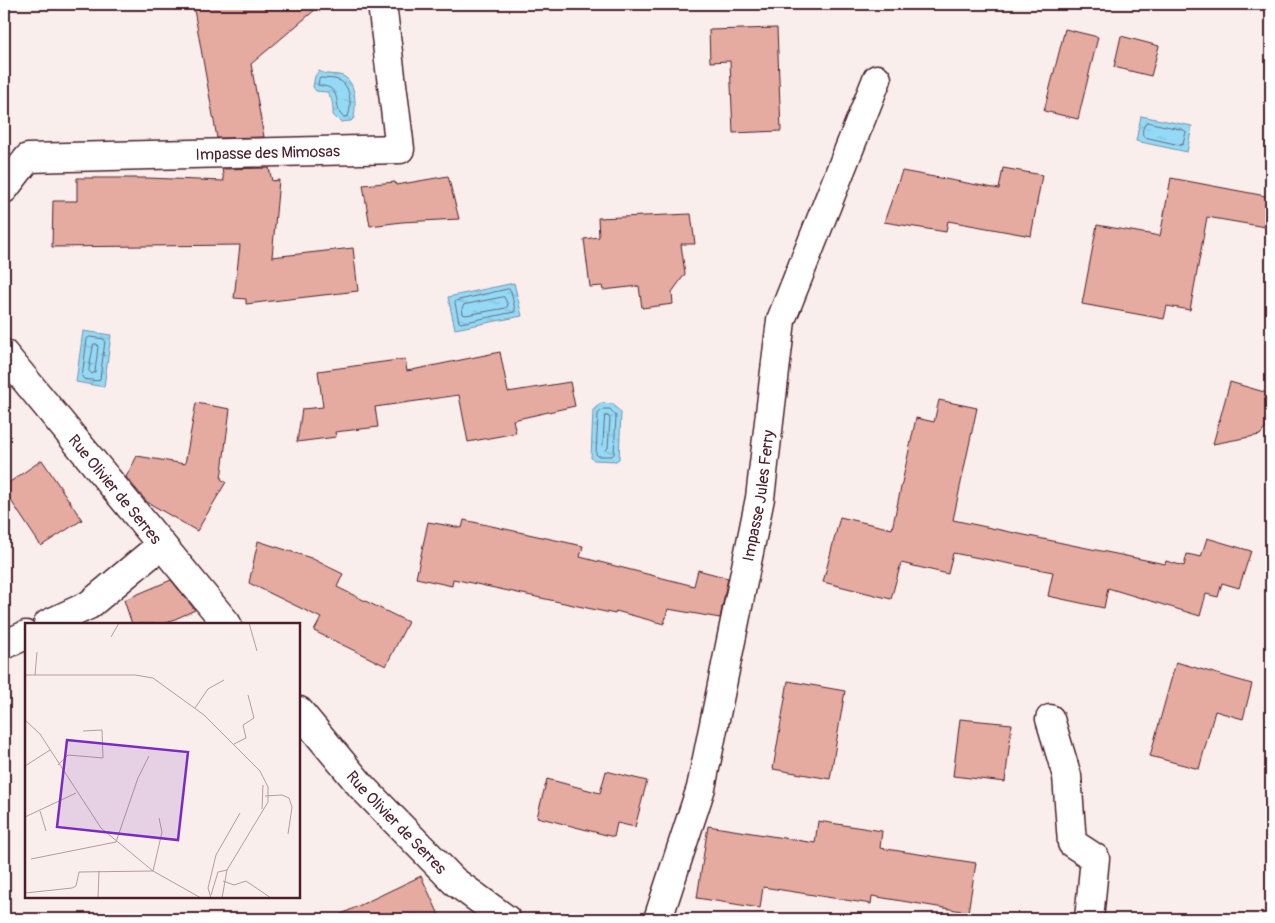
<svg xmlns="http://www.w3.org/2000/svg" width="1275" height="923" viewBox="0 0 1275 923" font-family="Pangolin,sans-serif">
	<style>
		.water { fill: url(#water-ripples); stroke: #768fa5 }
		.lines { fill: none; stroke-linecap: round; stroke-linejoin: round }
		.shore { stroke: #686a7c; stroke-width: 1 }
		.building { fill: #e5aba0; stroke: #4a1f2b }
		.minor-casing { stroke: #4a1f2b; stroke-width: 31 }
		.minor { stroke: #fff; stroke-width: 28 }
		.labels { text-anchor: middle; stroke-width: 4.5; stroke-linejoin: round; paint-order: stroke }
		.street-label { font-size: 16px; fill: #4a1f2b; stroke: #fff }
		.inset-road { fill: none; stroke: #b49b9f; stroke-width: 1 }
		.view { fill: #7b2cbf; fill-opacity: 0.15; stroke: #7b2cbf; stroke-width: 2.5 }
		.inset-edge { fill: none; stroke: #4a1f2b; stroke-width: 2.5 }
	</style>
	<defs>
		<pattern id="water-ripples" width="26" height="14" patternUnits="userSpaceOnUse" patternTransform="scale(1.25)"><rect width="26" height="14" fill="#94daf6"/><path d="M2 4q2-2 4 0t4 0M15 11q2-2 4 0t4 0" fill="none" stroke="#81bbd3"/></pattern>
	</defs>
	<rect width="100%" height="100%" fill="#faeeec"/>
	<filter id="ink" filterUnits="userSpaceOnUse"><feTurbulence type="fractalNoise" baseFrequency=".02" numOctaves="2"/><feDisplacementMap in="SourceGraphic" scale="10" xChannelSelector="R" yChannelSelector="G"/><feConvolveMatrix kernelMatrix="1 2 1 2 8 2 1 2 1" color-interpolation-filters="sRGB"/></filter>
	<g filter="url(#ink)">
		<g class="water">
			<path d="M 319,71 C 326,75 332,74 339,75 C 357,78 356,105 354,118 L 351,121 L 340,122 L 333,115 C 333,105 333,99 327,92 L 316,91 L 313,87 L 315,76 Z"/>
			<polygon points="1141,116 1192,126 1187,152 1136,141"/>
			<polygon points="514,283 522,316 455,329 448,297"/>
			<polygon points="83,331 111,335 104,387 76,382"/>
			<polygon points="601,403 614,404 616,408 621,412 619,459 616,461 594,460 591,458 593,410"/>
		</g>
		<g class="lines">
			<g class="shore">
				<path d="M 322,78 C 327,79 333,78 338,80 C 351,84 352,106 348,116 L 343,117 C 334,110 341,95 330,88 C 327,86 321,86 318,85 L 319,79 Z"/>
				<path d="M 1147,122 L 1184,130 L 1186,132 L 1183,144 L 1180,145 L 1144,137 C 1141,134 1143,124 1147,122 Z"/>
				<polygon points="509,289 511,291 515,310 514,312 461,323 459,322 455,303 456,301"/>
				<polygon points="504,297 508,305 506,308 466,315 463,314 462,308 464,305"/>
				<polygon points="90,337 104,339 105,341 100,379 98,381 84,379 82,377 87,339"/>
				<polygon points="94,344 97,344 98,347 95,372 92,374 89,371"/>
				<polygon points="604,409 610,409 616,416 614,454 612,456 598,456 596,454 598,414"/>
				<polygon points="605,416 608,416 610,419 608,448 606,450 603,447"/>
			</g>
		</g>
		<g class="building">
			<polygon points="193,4 322,4 251,64 264,137 217,138"/>
			<polygon points="777,28 781,131 733,133 730,61 710,62 709,30"/>
			<polygon points="1065,29 1098,37 1078,119 1044,111"/>
			<polygon points="1121,36 1159,46 1151,76 1114,67"/>
			<polygon points="269,168 272,181 279,180 272,257 353,248 358,291 246,304 246,299 234,298 240,245 52,247 53,201 77,201 77,178 147,178 224,181 222,169"/>
			<polygon points="1003,168 1042,175 1031,236 948,221 946,232 884,222 902,171 999,189"/>
			<polygon points="448,176 459,219 402,222 370,226 363,185 395,182 396,185"/>
			<polygon points="1171,178 1271,197 1271,228 1207,217 1190,310 1167,306 1164,319 1082,304 1097,225 1160,236"/>
			<polygon points="691,214 695,244 681,244 685,274 672,292 673,304 642,308 639,286 603,290 602,286 590,287 584,239 599,237 598,218"/>
			<polygon points="500,352 508,392 570,382 575,406 513,420 516,433 468,442 459,395 375,407 378,427 335,432 336,437 297,442 302,409 323,407 318,371 405,359 407,371"/>
			<polygon points="1230,382 1271,394 1271,421 1260,435 1213,444"/>
			<polygon points="939,400 977,408 953,520 1067,544 1165,564 1166,561 1184,566 1187,554 1201,557 1207,538 1251,551 1239,588 1222,583 1218,597 1206,594 1200,616 1108,588 1104,608 1048,596 1053,572 953,553 948,574 901,563 891,599 823,582 840,517 892,529 916,418 934,422"/>
			<polygon points="196,403 230,409 221,479 226,482 197,531 147,502 126,477 137,456 185,464"/>
			<polygon points="42,460 82,520 41,546 4,490 4,486"/>
			<polygon points="464,520 583,546 580,557 694,586 698,570 728,578 720,618 668,609 664,624 616,611 615,614 453,579 452,586 416,578 428,522 462,528"/>
			<polygon points="258,541 311,558 343,574 337,587 408,622 386,666 314,631 321,618 249,583"/>
			<polygon points="171,580 195,610 164,624 132,624 124,600"/>
			<polygon points="1176,662 1252,684 1243,719 1215,711 1199,769 1150,756"/>
			<polygon points="788,681 845,691 830,779 773,769"/>
			<polygon points="960,719 1012,724 1005,782 953,776"/>
			<polygon points="606,771 647,781 635,827 617,823 614,837 537,817 547,779 600,793"/>
			<polygon points="818,821 882,831 880,848 976,863 968,912 872,896 871,904 763,887 760,908 697,898 708,826 815,843"/>
			<polygon points="421,876 441,919 331,919"/>
		</g>
		<g class="lines">
			<defs>
				<g id="minor">
					<path id="s1" d="M 4,189 L 28,158 L 400,149 L 382,4"/>
					<path id="s2" d="M 4,354 L 227,624"/>
					<polyline points="48,624 89,605 161,545"/>
					<polyline points="4,645 26,635"/>
					<path id="s3" d="M 299,711 L 362,787 L 454,881 L 506,919"/>
					<polyline points="1050,719 1067,776 1072,843 1095,858 1089,919"/>
					<path id="s4" d="M 658,919 L 701,788 L 760,498 L 781,320 L 877,79"/>
				</g>
			</defs>
			<use href="#minor" class="minor-casing"/>
			<use href="#minor" class="minor"/>
		</g>
	</g>
	<g class="labels">
		<g class="street-label">
			<text dy="6" stroke="none"><textPath href="#s1" startOffset="279">Impasse des Mimosas</textPath></text>
			<text dy="6" stroke="none"><textPath href="#s2" startOffset="175">Rue Olivier de Serres</textPath></text>
			<text dy="6" stroke="none"><textPath href="#s4" startOffset="436">Impasse Jules Ferry</textPath></text>
			<text dy="6" stroke="none"><textPath href="#s3" startOffset="148">Rue Olivier de Serres</textPath></text>
		</g>
	</g>
	<g transform="translate(25 623)">
		<rect width="275" height="275" fill="#faeeec"/>
		<path class="inset-road" d="M 224,0 L 232,28M 86,14 L 94,0M 0,52 L 110,52 L 128,55 L 179,92 L 235,148 L 243,164 L 243,179 L 202,247 L 197,275M 10,52 L 12,29M 170,85 L 183,66 L 199,57M 0,97 L 15,111 L 76,205 L 128,248 L 176,275M 209,121 L 221,115 L 218,102 L 229,95 L 223,72M 33,142 L 43,132 L 78,135 L 77,107 L 58,108M 0,143 L 25,127M 240,173 L 257,172 L 264,175 L 267,184 L 263,211M 237,186 L 238,162M 15,188 L 21,208M 0,194 L 51,170M 6,236 L 91,219 L 113,155 L 124,133M 198,258 L 209,262 L 221,258 L 246,275M 0,270 L 47,265 L 51,263 L 54,249 L 128,248 L 137,209 L 134,195M 186,272 L 193,249 L 202,247M 73,275 L 74,248M 186,275 L 183,265 L 191,232 L 215,190"/>
		<path class="view" d="M 42,117 L 163,129 L 153,217 L 32,204 Z"/>
		<rect width="275" height="275" class="inset-edge"/>
	</g>
	<rect width="1275" height="923" fill="none" stroke="#fff" stroke-width="20"/>
	<rect x="10" y="10" width="1255" height="903" fill="none" stroke="#4a1f2b" stroke-width="2" filter="url(#ink)"/>
</svg>
